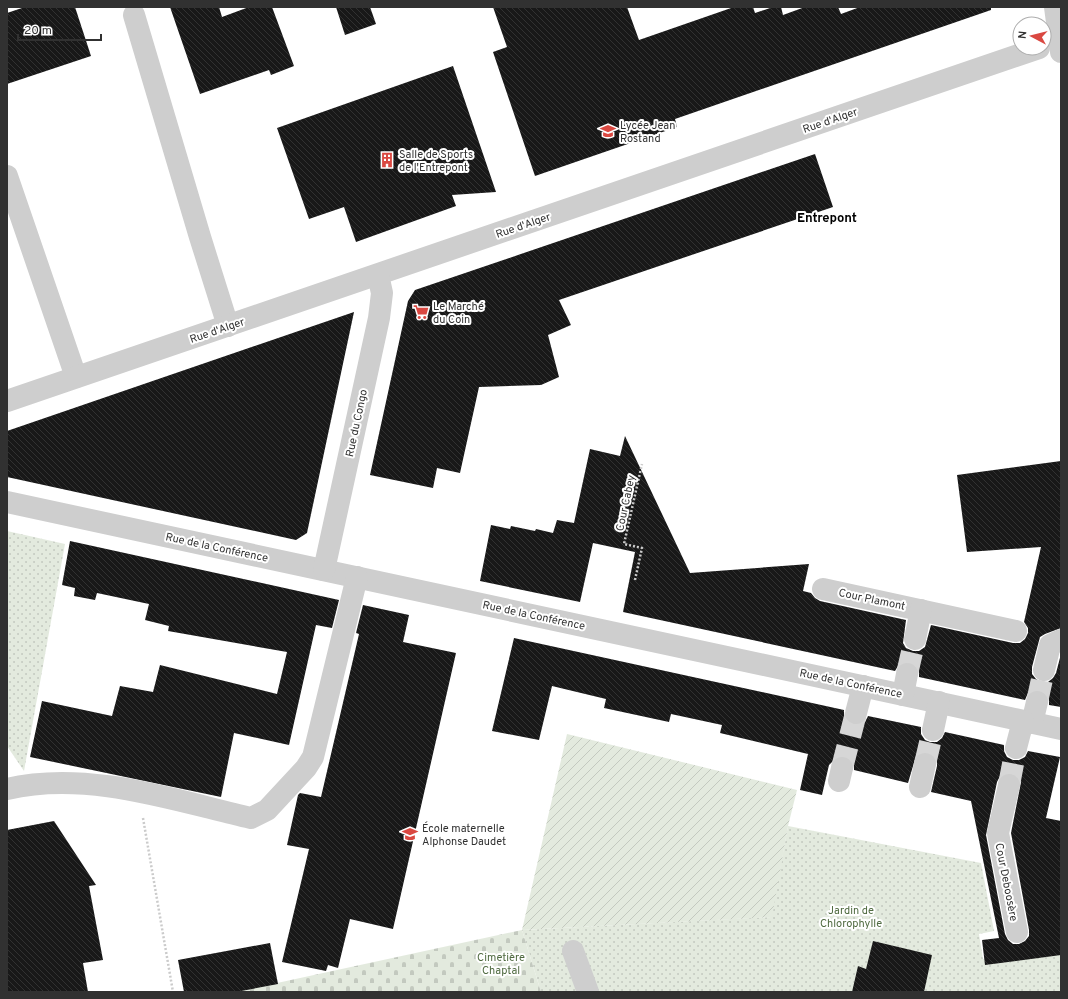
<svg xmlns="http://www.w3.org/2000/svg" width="1068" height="999" viewBox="0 0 1068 999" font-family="Overpass,sans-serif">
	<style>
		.grass { fill: url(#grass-dots) }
		.cemetery { fill: url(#cemetery-stones) }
		.garden { fill: url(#garden-furrows) }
		.building { fill: url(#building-back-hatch); fill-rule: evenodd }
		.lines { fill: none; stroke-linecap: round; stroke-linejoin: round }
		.minor-tunnel { stroke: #d6d6d6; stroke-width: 22; stroke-dasharray: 22 11; stroke-linecap: butt }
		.path { stroke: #cbcbcb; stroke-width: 2.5; stroke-dasharray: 2 2; stroke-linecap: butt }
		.minor { stroke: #cecece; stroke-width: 22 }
		.labels { text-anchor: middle; stroke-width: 4; stroke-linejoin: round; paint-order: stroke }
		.street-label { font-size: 11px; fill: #313131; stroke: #fff }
		.poi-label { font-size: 11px; fill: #313131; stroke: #fff; text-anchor: start }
		.park-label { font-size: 11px; fill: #506b41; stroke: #fff }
		.quarter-label { font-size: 13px; font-weight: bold; fill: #000; stroke: #fff }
	</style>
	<defs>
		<pattern id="grass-dots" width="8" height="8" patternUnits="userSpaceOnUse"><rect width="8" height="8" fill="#e3eade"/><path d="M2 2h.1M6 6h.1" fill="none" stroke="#c3c9bf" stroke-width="1.8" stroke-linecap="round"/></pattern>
		<pattern id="cemetery-stones" width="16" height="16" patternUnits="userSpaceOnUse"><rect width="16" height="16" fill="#e3eade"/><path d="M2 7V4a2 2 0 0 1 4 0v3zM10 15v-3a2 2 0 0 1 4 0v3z" fill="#c3c9bf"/></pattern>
		<pattern id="garden-furrows" width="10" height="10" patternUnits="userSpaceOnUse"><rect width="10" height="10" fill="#e3eade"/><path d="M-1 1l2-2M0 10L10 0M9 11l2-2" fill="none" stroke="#c3c9bf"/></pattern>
		<pattern id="building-back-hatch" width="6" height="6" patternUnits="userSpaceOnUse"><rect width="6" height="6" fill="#181818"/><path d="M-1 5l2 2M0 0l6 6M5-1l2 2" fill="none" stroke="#313131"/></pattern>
	</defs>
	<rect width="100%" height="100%" fill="#fff"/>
	<g class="grass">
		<polygon points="7,531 65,544 24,771 7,746"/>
		<polygon points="788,826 981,863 994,931 979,934 983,959 1061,948 1061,992 541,992 522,930 771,917"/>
	</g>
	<polygon class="cemetery" points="522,930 541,992 235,992"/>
	<polygon class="garden" points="567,734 797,790 788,826 772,917 522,930"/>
	<g class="building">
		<polygon points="25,7 75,7 91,56 7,84 7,13"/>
		<polygon points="170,7 219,7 222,17 249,7 272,7 294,66 271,75 269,70 200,94"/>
		<polygon points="336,7 370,7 376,24 345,35"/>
		<polygon points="493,7 627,7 639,40 734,7 753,7 755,13 773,7 781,7 783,15 805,7 838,7 841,14 860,7 991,7 991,10 675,119 677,127 535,176 493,52 507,47"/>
		<polygon points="453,66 496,192 452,195 456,206 356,242 344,207 309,219 277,128"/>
		<polygon points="815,154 833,207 559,300 571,325 548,335 559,377 541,385 479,387 460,473 437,468 433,488 370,475 408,301 415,290"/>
		<polygon points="354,312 307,533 296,540 7,477 7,431"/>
		<polygon points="625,436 690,573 809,564 803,591 811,593 815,598 820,601 906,620 903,643 906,648 913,651 919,651 925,647 931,625 1013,643 1020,643 1025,639 1028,633 1028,628 1024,622 1041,547 967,552 957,475 1061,461 1061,628 1045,634 1040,637 1032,667 1032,674 1036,679 1041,682 1048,682 1053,678 1056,673 1061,654 1061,707 1049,705 1049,699 1046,693 1040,690 1033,690 1028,693 1025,700 919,677 919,670 915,664 910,662 903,662 898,666 895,671 623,612 635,552 593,543 580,602 480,581 491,525 510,529 511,526 535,531 536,529 553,533 557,520 574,523 590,449 620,456"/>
		<polygon points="70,541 339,600 332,628 316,625 289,745 234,733 221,797 30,757 42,701 112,716 120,686 153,692 160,665 277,694 287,652 168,631 169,626 145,620 149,604 97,593 95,600 74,596 75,588 62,585"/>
		<polygon points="363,605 409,615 403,642 456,653 393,929 350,919 338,968 328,965 326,971 282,962 309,849 287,845 298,795 300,793 321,797 359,634 356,633"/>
		<path d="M 514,638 L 844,710 L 844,716 L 847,722 L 853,725 L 859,725 L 865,722 L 868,716 L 921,727 L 921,734 L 925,740 L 930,742 L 937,742 L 942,738 L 945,732 L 1004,745 L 1004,751 L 1007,757 L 1013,760 L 1019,760 L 1025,757 L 1028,751 L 1060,757 L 1046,818 L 1061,821 L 1061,955 L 985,965 L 982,940 L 999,938 L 971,801 L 931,792 L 937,766 L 937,760 L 933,755 L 927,752 L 922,752 L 916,756 L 908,783 L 854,770 L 854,764 L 850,759 L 844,756 L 838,756 L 829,765 L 822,795 L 800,790 L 808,754 L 720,733 L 722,725 L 671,714 L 669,722 L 604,708 L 606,699 L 552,686 L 539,740 L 492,731 ZM 1006,773 L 1012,773 L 1017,776 L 1021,782 L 1011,833 L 1029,930 L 1029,936 L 1025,941 L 1019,944 L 1013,944 L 1008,940 L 1005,934 L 986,835 L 997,782 L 1000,776 Z"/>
		<polygon points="54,821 96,885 89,886 103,960 83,963 88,992 7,992 7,830"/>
		<polygon points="873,941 932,955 924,992 852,992 858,966 866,969"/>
		<polygon points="270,943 278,984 236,992 184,992 178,960"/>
	</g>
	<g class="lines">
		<g class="minor-tunnel">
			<polyline points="907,674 915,639"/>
			<polyline points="1037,702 1044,670"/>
			<polyline points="925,764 933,730"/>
			<polyline points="842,768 856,713"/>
			<polyline points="1009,785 1016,748"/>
		</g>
		<g class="path">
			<polyline points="635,580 642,548 624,544 642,464"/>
			<polyline points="143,818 173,992"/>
		</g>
		<g class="minor">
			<polyline points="1055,7 1061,52"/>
			<polyline points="134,15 200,237 228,326"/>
			<polyline points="7,176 76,377"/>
			<polyline points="7,401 1039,48"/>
			<polyline points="7,502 1061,729"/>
			<polyline points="324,570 379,318 382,293 378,275"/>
			<polyline points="823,589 1016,631"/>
			<polyline points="915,639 921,610"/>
			<polyline points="1044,670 1050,645 1061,640"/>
			<polyline points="903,695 907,674"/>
			<polyline points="856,713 863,686"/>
			<polyline points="1032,723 1037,702"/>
			<polyline points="933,730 939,702"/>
			<polyline points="1016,748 1023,721"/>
			<polyline points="839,781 842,768"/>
			<polyline points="1009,785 998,833 1017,932"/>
			<polyline points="920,787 925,764"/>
			<path d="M 7,789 C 87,770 173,800 251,818 L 267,810 L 306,768 L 313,757 L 357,577"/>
			<polyline points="573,951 588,992"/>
		</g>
	</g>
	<defs>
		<symbol id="school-bare" viewBox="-9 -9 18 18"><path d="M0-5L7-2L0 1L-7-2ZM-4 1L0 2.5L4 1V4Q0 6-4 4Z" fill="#da4841" stroke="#fff" stroke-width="2.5" paint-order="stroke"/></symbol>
		<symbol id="building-bare" viewBox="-9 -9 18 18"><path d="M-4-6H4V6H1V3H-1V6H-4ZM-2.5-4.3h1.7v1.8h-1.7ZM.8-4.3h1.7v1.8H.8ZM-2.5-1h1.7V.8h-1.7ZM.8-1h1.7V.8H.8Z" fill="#da4841" stroke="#fff" stroke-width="2.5" paint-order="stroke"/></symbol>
		<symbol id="supermarket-bare" viewBox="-9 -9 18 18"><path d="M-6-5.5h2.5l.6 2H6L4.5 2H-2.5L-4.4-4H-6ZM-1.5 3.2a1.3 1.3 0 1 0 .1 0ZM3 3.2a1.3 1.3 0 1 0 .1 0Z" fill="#da4841" stroke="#fff" stroke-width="2.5" paint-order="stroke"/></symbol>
	</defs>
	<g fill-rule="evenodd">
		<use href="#school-bare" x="597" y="120" width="22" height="22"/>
		<use href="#building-bare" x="376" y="149" width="22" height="22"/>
		<use href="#supermarket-bare" x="410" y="301" width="22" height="22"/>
		<use href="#school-bare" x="399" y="823" width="22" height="22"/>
	</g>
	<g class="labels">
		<g class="street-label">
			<text transform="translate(830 120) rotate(-19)" y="4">Rue d'Alger</text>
			<text transform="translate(523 225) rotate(-19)" y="4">Rue d'Alger</text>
			<text transform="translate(217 330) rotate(-19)" y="4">Rue d'Alger</text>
			<text transform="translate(356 423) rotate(-78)" y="4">Rue du Congo</text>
			<text transform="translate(625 503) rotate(-78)" y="4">Cour Cabey</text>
			<text transform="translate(217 547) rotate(12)" y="4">Rue de la Conférence</text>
			<text transform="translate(872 599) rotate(12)" y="4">Cour Plamont</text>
			<text transform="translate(534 615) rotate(12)" y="4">Rue de la Conférence</text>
			<text transform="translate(851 683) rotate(12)" y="4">Rue de la Conférence</text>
			<text transform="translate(1007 882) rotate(79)" y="4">Cour Deboosère</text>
		</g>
		<g class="poi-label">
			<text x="620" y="129">Lycée Jean<tspan x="620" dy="13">Rostand</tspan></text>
			<text x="399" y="158">Salle de Sports<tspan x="399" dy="13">de l'Entrepont</tspan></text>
			<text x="433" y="310">Le Marché<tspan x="433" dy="13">du Coin</tspan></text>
			<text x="422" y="832">École maternelle<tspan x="422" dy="13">Alphonse Daudet</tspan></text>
		</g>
		<g class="park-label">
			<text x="851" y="914">Jardin de<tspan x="851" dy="13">Chlorophylle</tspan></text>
			<text x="501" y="961">Cimetière<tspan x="501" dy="13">Chaptal</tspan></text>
		</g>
		<g class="quarter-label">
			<text x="827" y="222">Entrepont</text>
		</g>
	</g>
	<rect width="1068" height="999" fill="none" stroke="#313131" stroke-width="16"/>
	<g transform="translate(1032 36) rotate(277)"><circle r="19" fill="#ffffff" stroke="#adadad"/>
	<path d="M0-3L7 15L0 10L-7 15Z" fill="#da4841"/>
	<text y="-6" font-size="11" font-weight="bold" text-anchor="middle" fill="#313131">N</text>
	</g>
	<path d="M18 34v6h83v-6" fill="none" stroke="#313131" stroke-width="2"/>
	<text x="24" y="34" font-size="12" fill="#313131" stroke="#ffffff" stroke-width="3" paint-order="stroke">20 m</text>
</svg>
